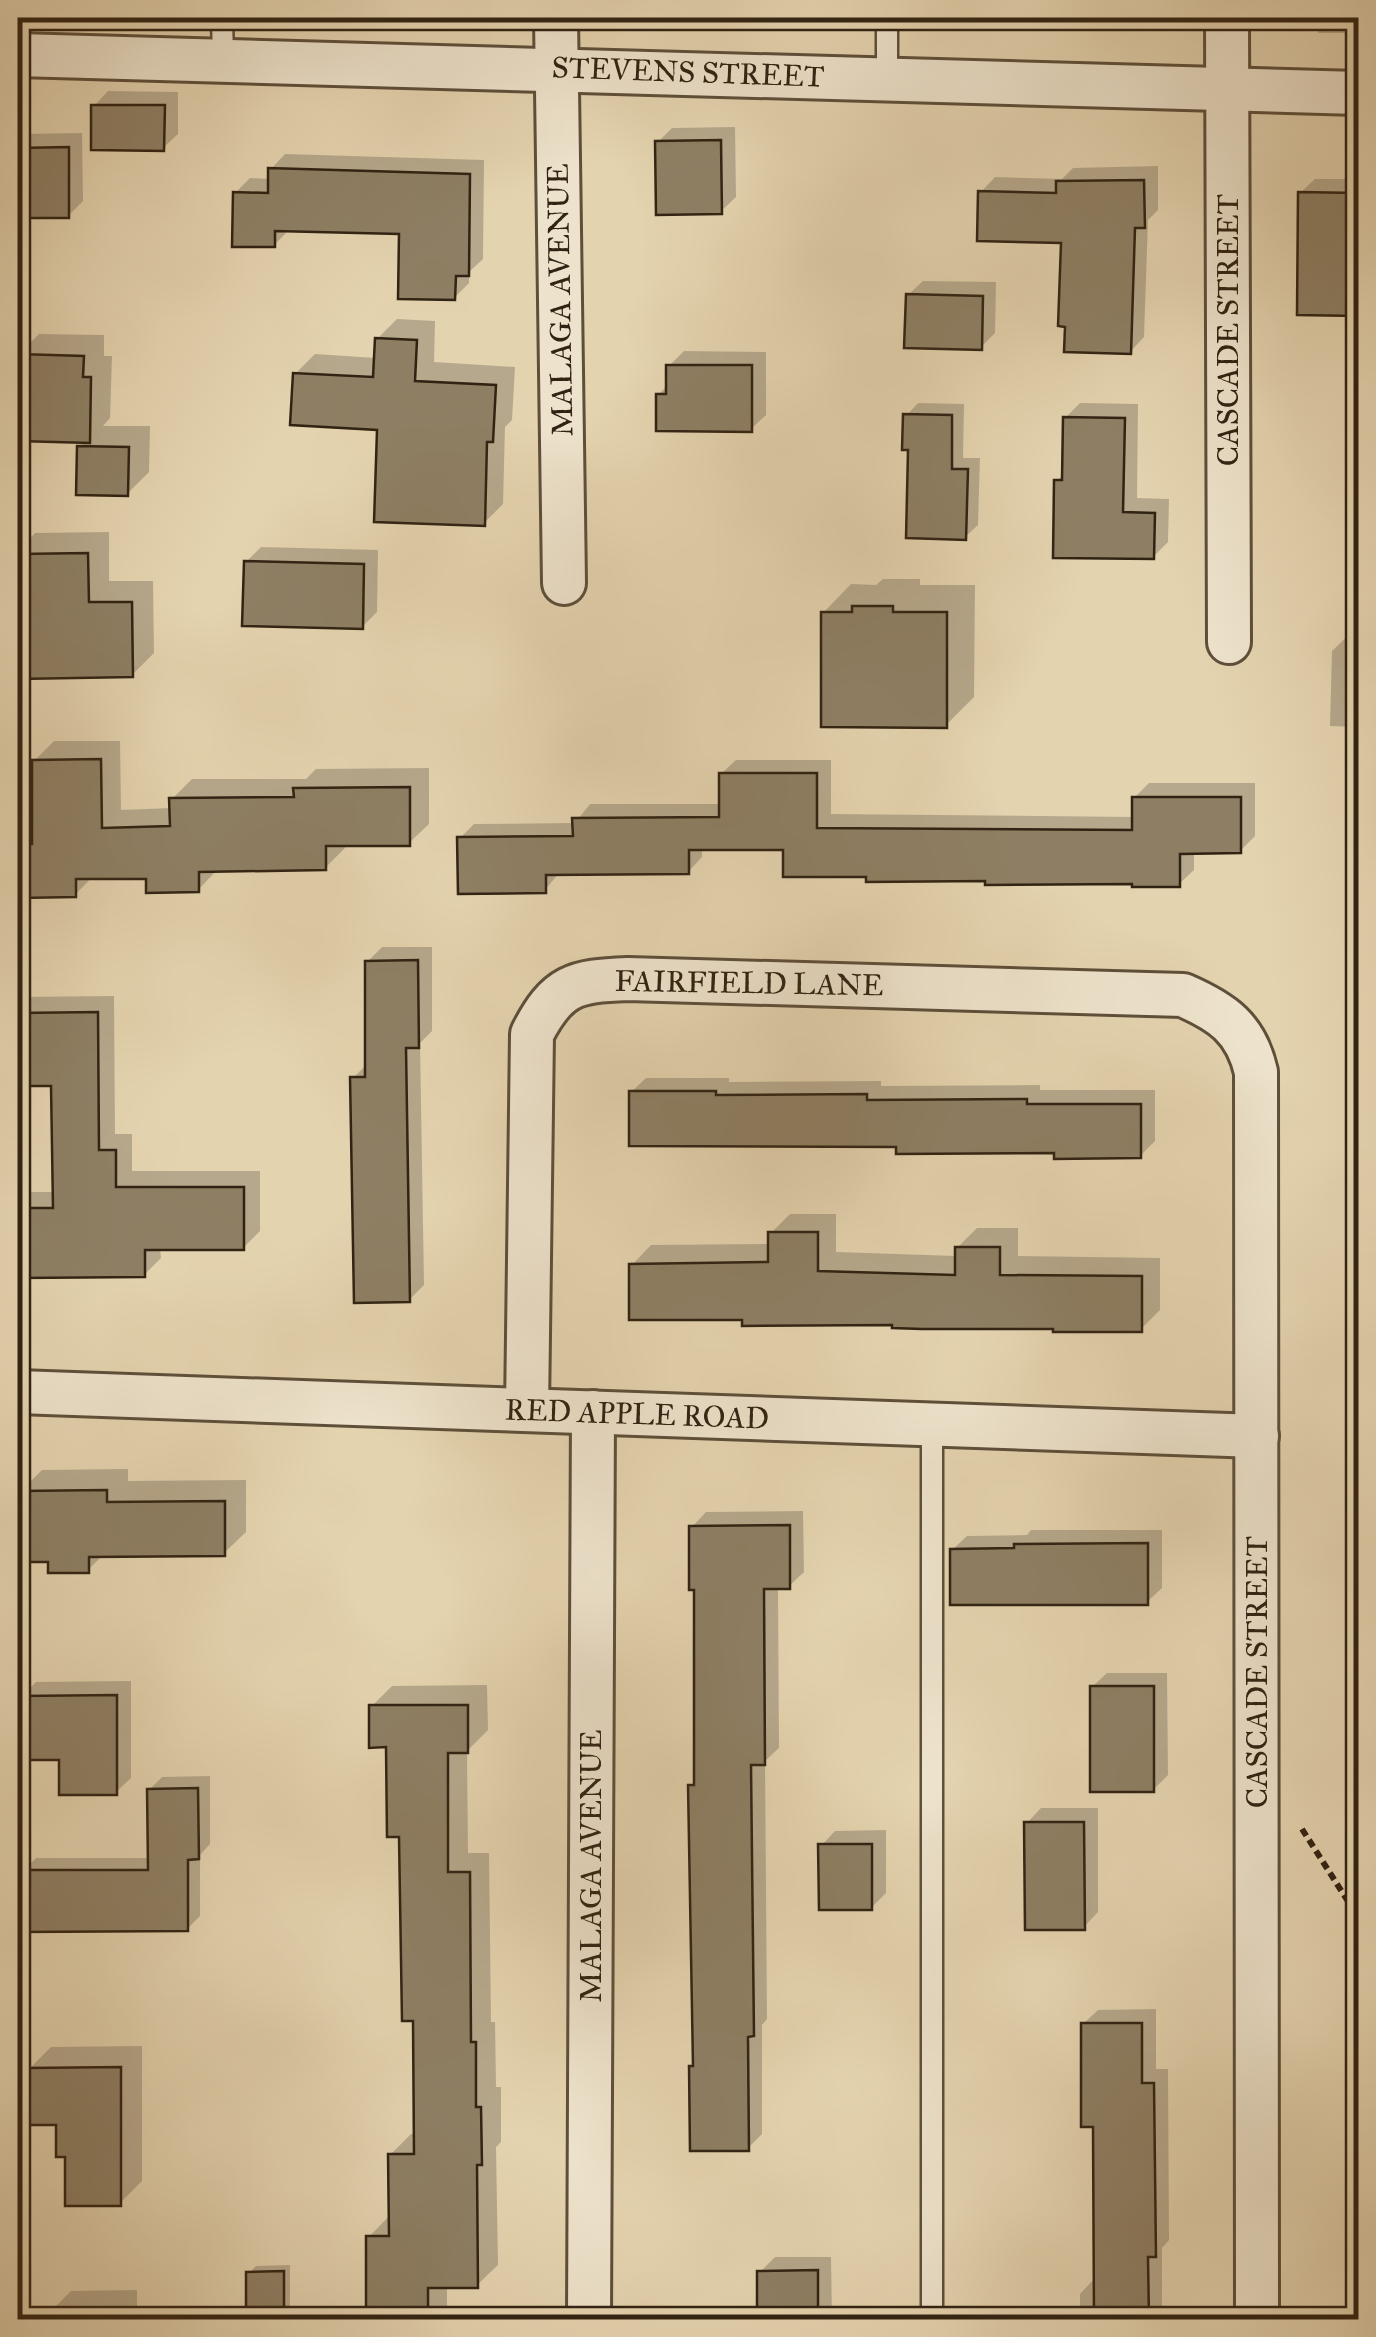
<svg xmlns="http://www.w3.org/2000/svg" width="1376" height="2337" viewBox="0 0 1376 2337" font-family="'IM FELL Great Primer',serif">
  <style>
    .shadow { fill: #0003 }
    .building { fill: #8e7f64; stroke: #312313; stroke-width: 2.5 }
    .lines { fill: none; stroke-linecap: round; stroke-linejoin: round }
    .service-casing { stroke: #5e4f3a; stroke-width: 25 }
    .minor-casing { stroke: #5e4f3a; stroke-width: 48 }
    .path { stroke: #312313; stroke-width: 6; stroke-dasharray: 8 5; stroke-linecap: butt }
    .service { stroke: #ede2cb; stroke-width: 20 }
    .minor { stroke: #ede2cb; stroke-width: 42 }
    .labels { text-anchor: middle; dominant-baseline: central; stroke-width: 8; stroke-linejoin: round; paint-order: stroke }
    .street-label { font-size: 30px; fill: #312313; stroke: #ede2cb }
  </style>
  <rect width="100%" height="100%" fill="#e4d3af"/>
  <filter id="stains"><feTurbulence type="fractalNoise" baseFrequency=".002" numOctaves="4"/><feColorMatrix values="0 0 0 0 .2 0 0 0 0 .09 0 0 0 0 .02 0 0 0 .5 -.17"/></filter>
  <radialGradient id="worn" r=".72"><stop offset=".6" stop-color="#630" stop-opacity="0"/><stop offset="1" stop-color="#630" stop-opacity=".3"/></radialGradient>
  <g class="shadow">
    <polygon points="1060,18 1142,18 1132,28 1060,28"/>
    <rect x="1318" y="18" width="40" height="15"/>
    <polygon points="108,91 178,92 178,134 163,148 94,106"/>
    <polygon points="735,127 736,197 721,211 658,142 672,128"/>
    <polygon points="82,133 83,201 68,216 18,216 18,141 25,134"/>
    <polygon points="285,154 484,160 483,259 469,272 469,283 454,298 402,232 290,229 274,245 235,193 250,178 270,179 271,169"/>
    <polygon points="1158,166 1158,210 1148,220 1144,337 1130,352 1063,241 981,192 995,177 1062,179 1073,168"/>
    <polygon points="1315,179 1358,179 1358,313 1299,312 1300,193"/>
    <polygon points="923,281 996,282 995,333 981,347 908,295"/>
    <polygon points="397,319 435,321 434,362 515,367 512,420 505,427 503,504 484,523 380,428 295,374 315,354 376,358 377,339"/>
    <polygon points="39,334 104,335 104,356 112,356 110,418 103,426 150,426 149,472 127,494 79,447 86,440 18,438 18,355"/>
    <polygon points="684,351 766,352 766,415 751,429 658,395 669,384 669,366"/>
    <polygon points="918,403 964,404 963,458 980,458 978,525 965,537 911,448 906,416"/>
    <polygon points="1080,403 1138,404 1137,498 1169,499 1168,542 1153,557 1057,481 1064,474 1065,418"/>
    <polygon points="109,532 109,581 153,581 154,653 132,675 18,676 18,551 35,533"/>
    <polygon points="261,547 378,550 377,612 362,627 246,562"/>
    <polygon points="883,579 920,579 920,585 975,585 974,697 946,725 823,613 851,584 876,585"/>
    <polygon points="1354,630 1358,630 1358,727 1330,726 1332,651"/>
    <polygon points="54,741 120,741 121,810 172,808 172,799 192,779 306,779 316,769 429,768 429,824 409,843 345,843 345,848 325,868 218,869 198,890 149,876 93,876 75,895 18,895 18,839 35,825 34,761"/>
    <polygon points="736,760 831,760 831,814 1135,817 1134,798 1149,783 1255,783 1255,836 1240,851 1194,851 1194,870 1179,884 869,874 785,848 702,848 702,857 688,872 559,873 545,890 460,838 474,824 575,823 590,804 721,804 721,774"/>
    <polygon points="382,947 432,947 432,1031 420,1043 424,1285 409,1300 353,1078 368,1063 367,962"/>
    <polygon points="114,996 115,1134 132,1134 132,1171 260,1171 260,1231 243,1248 160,1248 161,1258 144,1275 18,1276 18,1205 30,1192 55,1192 53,1083 18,1074 18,997"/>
    <polygon points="646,1078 729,1078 729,1082 881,1081 881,1086 1040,1085 1040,1090 1155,1090 1155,1141 1140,1156 899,1144 631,1092"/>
    <polygon points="790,1214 836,1214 836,1252 957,1256 957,1248 977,1228 1018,1228 1018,1256 1160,1258 1160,1310 1141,1329 744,1317 632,1265 651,1245 771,1244 771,1233"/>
    <polygon points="128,1469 128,1481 246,1480 246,1532 224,1553 104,1554 88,1570 50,1559 20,1492 42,1470"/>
    <polygon points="803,1511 804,1572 789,1586 778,1586 779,1748 765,1761 767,2019 762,2025 762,2134 748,2148 692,2067 695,2063 691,1786 697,1780 696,1587 692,1527 706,1512"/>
    <polygon points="1031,1530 1162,1530 1162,1588 1147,1602 952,1550 967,1536 1027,1535"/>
    <polygon points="1107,1673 1167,1673 1168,1775 1153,1790 1092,1687"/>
    <polygon points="131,1681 131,1778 116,1792 62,1757 21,1697 36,1682"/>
    <polygon points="487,1685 488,1730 467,1751 468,1853 489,1853 491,2022 495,2022 496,2087 501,2087 501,2142 496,2147 498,2265 477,2285 447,2286 447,2306 433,2320 369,2320 369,2237 389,2216 390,2155 411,2134 416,2134 416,2018 401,1835 389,1744 372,1706 392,1686"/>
    <polygon points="210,1776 210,1844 200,1855 200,1916 187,1929 23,1871 36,1858 150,1858 149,1790 162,1777"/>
    <polygon points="1041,1808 1098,1808 1098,1912 1084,1927 1027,1823"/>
    <polygon points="886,1830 886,1893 871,1908 821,1846 835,1831"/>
    <polygon points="1156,2009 1156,2069 1168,2069 1169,2240 1162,2248 1162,2320 1080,2320 1080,2294 1094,2279 1096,2125 1083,2024 1098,2010"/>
    <polygon points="142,2046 142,2181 120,2203 67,2155 58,2123 29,2069 51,2047"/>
    <polygon points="775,2257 831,2257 832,2320 757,2320 760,2313 760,2272"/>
    <polygon points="290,2265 290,2309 283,2315 249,2273 256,2266"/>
    <polygon points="137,2290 137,2320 48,2320 49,2313 71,2291"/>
  </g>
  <g class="building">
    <polygon points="91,105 165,105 164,151 91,150"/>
    <polygon points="721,140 722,214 656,215 655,141"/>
    <polygon points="69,147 69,218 18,218 18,148"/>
    <polygon points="268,168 470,174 469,276 456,276 455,300 398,299 399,234 275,231 275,247 232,247 233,192 268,193"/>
    <polygon points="1144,180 1145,228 1135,228 1131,354 1064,352 1065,327 1058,326 1061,243 977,241 978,191 1056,193 1056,181"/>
    <polygon points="1298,192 1358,193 1358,316 1297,315"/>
    <polygon points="906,294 983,296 982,350 904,348"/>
    <polygon points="375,338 417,340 415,381 496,385 493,442 487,442 485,526 374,522 377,430 290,425 293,373 373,377"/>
    <polygon points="18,354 84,356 83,377 91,377 90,443 18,441"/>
    <polygon points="666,365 752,365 752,432 656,431 656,394 666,394"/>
    <polygon points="903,414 952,415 952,469 968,469 966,540 906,538 908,450 902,450"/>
    <polygon points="1063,417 1125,418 1123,512 1155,513 1154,559 1053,558 1054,480 1062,480"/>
    <polygon points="77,446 129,447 128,496 76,495"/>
    <polygon points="88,553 89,602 132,602 133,677 18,679 18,554"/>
    <polygon points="244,561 364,564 363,629 242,626"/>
    <polygon points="852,606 893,606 893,612 947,612 947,728 821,727 821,612 852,612"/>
    <polygon points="101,759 102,828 170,826 169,798 294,797 293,788 410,787 410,846 326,846 326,870 199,872 199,892 146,893 146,879 76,879 76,897 18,898 18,844 32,844 32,760"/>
    <polygon points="719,773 817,773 817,828 1132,830 1132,797 1241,797 1241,853 1180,854 1180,887 1132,887 1132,884 985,885 985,881 866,882 866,877 783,877 783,850 689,850 689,874 546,875 546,893 458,894 457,837 573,836 572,818 719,817"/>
    <polygon points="418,960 419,1048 406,1048 410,1302 354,1303 350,1077 365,1077 365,961"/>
    <polygon points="98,1012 99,1150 116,1150 116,1187 244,1187 244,1250 145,1250 145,1277 18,1278 18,1208 53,1208 51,1086 25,1086 25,1077 18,1077 18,1013"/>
    <polygon points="629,1091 716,1091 716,1095 867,1094 867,1100 1027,1099 1027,1104 1141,1104 1141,1158 1054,1159 1054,1153 896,1154 896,1147 629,1146"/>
    <polygon points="768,1232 818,1232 818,1271 955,1275 955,1247 1000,1247 1000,1275 1142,1276 1142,1332 1053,1332 1053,1329 922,1329 892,1328 892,1325 742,1326 742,1320 629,1320 629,1264 768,1262"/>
    <polygon points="107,1490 107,1502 225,1501 225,1556 89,1557 89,1573 48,1573 48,1562 18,1562 18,1491"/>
    <polygon points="790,1525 790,1589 764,1589 765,1765 751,1765 754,2036 748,2037 749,2151 690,2151 689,2066 693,2066 688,1785 694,1785 694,1590 689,1590 689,1526"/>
    <polygon points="1148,1543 1148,1605 950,1605 950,1549 1014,1548 1014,1544"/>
    <rect x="1090" y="1686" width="64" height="106"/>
    <polygon points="117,1695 117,1795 59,1795 59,1760 19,1760 19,1696"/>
    <polygon points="369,1705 468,1705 468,1753 448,1753 448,1872 470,1872 471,2042 476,2042 476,2107 481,2107 482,2165 477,2165 478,2288 428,2288 428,2320 366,2320 366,2236 389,2236 388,2154 414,2154 413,2021 402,2021 399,1837 387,1837 386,1747 369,1748"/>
    <polygon points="198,1788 199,1859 188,1860 188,1931 21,1932 20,1870 148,1870 147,1789"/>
    <polygon points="1024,1822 1084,1822 1085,1930 1025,1930"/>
    <polygon points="818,1844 872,1844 872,1910 819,1910"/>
    <polygon points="1081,2023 1142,2023 1142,2083 1154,2083 1156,2257 1148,2257 1149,2320 1094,2320 1093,2127 1081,2127"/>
    <polygon points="121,2067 121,2206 65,2206 65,2157 56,2157 56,2125 27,2125 27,2068"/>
    <polygon points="818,2270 818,2320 757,2320 757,2271"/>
    <polygon points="284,2271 284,2318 246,2319 246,2272"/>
  </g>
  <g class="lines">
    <defs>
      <g id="service">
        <polyline points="222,18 223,60"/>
        <polyline points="887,18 887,79"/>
        <polyline points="932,2320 932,1425"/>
      </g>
      <g id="minor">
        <polyline points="556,18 564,583"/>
        <polyline points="1227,18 1229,642"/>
        <polyline points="18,55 1358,93"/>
        <polyline points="18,1392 1257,1436"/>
        <path d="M527,1410L532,1034C557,985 574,981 628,979L1183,995C1222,1012 1246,1028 1256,1072L1257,2320"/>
        <polyline points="589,2320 593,1412"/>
      </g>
    </defs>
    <use href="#service" class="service-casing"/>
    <use href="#minor" class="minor-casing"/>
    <polyline class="path" points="1302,1829 1358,1917"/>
    <use href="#service" class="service"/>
    <use href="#minor" class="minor"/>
  </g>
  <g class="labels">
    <g class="street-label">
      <text transform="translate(688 72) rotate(2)">STEVENS STREET</text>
      <text transform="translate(560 300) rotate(-91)">MALAGA AVENUE</text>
      <text transform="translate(1228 330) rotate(-90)">CASCADE STREET</text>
      <text transform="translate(749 983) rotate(1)">FAIRFIELD LANE</text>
      <text transform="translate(637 1414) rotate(2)">RED APPLE ROAD</text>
      <text transform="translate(1257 1672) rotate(-90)">CASCADE STREET</text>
      <text transform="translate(591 1866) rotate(-90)">MALAGA AVENUE</text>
    </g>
  </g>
  <rect width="1376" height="2337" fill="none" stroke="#e4d3af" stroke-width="60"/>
  <rect x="20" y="20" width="1336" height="2297" fill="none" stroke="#312313" stroke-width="5"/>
  <rect x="30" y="30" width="1316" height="2277" fill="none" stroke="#312313" stroke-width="2.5"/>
  <rect width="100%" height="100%" filter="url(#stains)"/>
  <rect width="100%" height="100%" fill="url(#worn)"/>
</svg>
